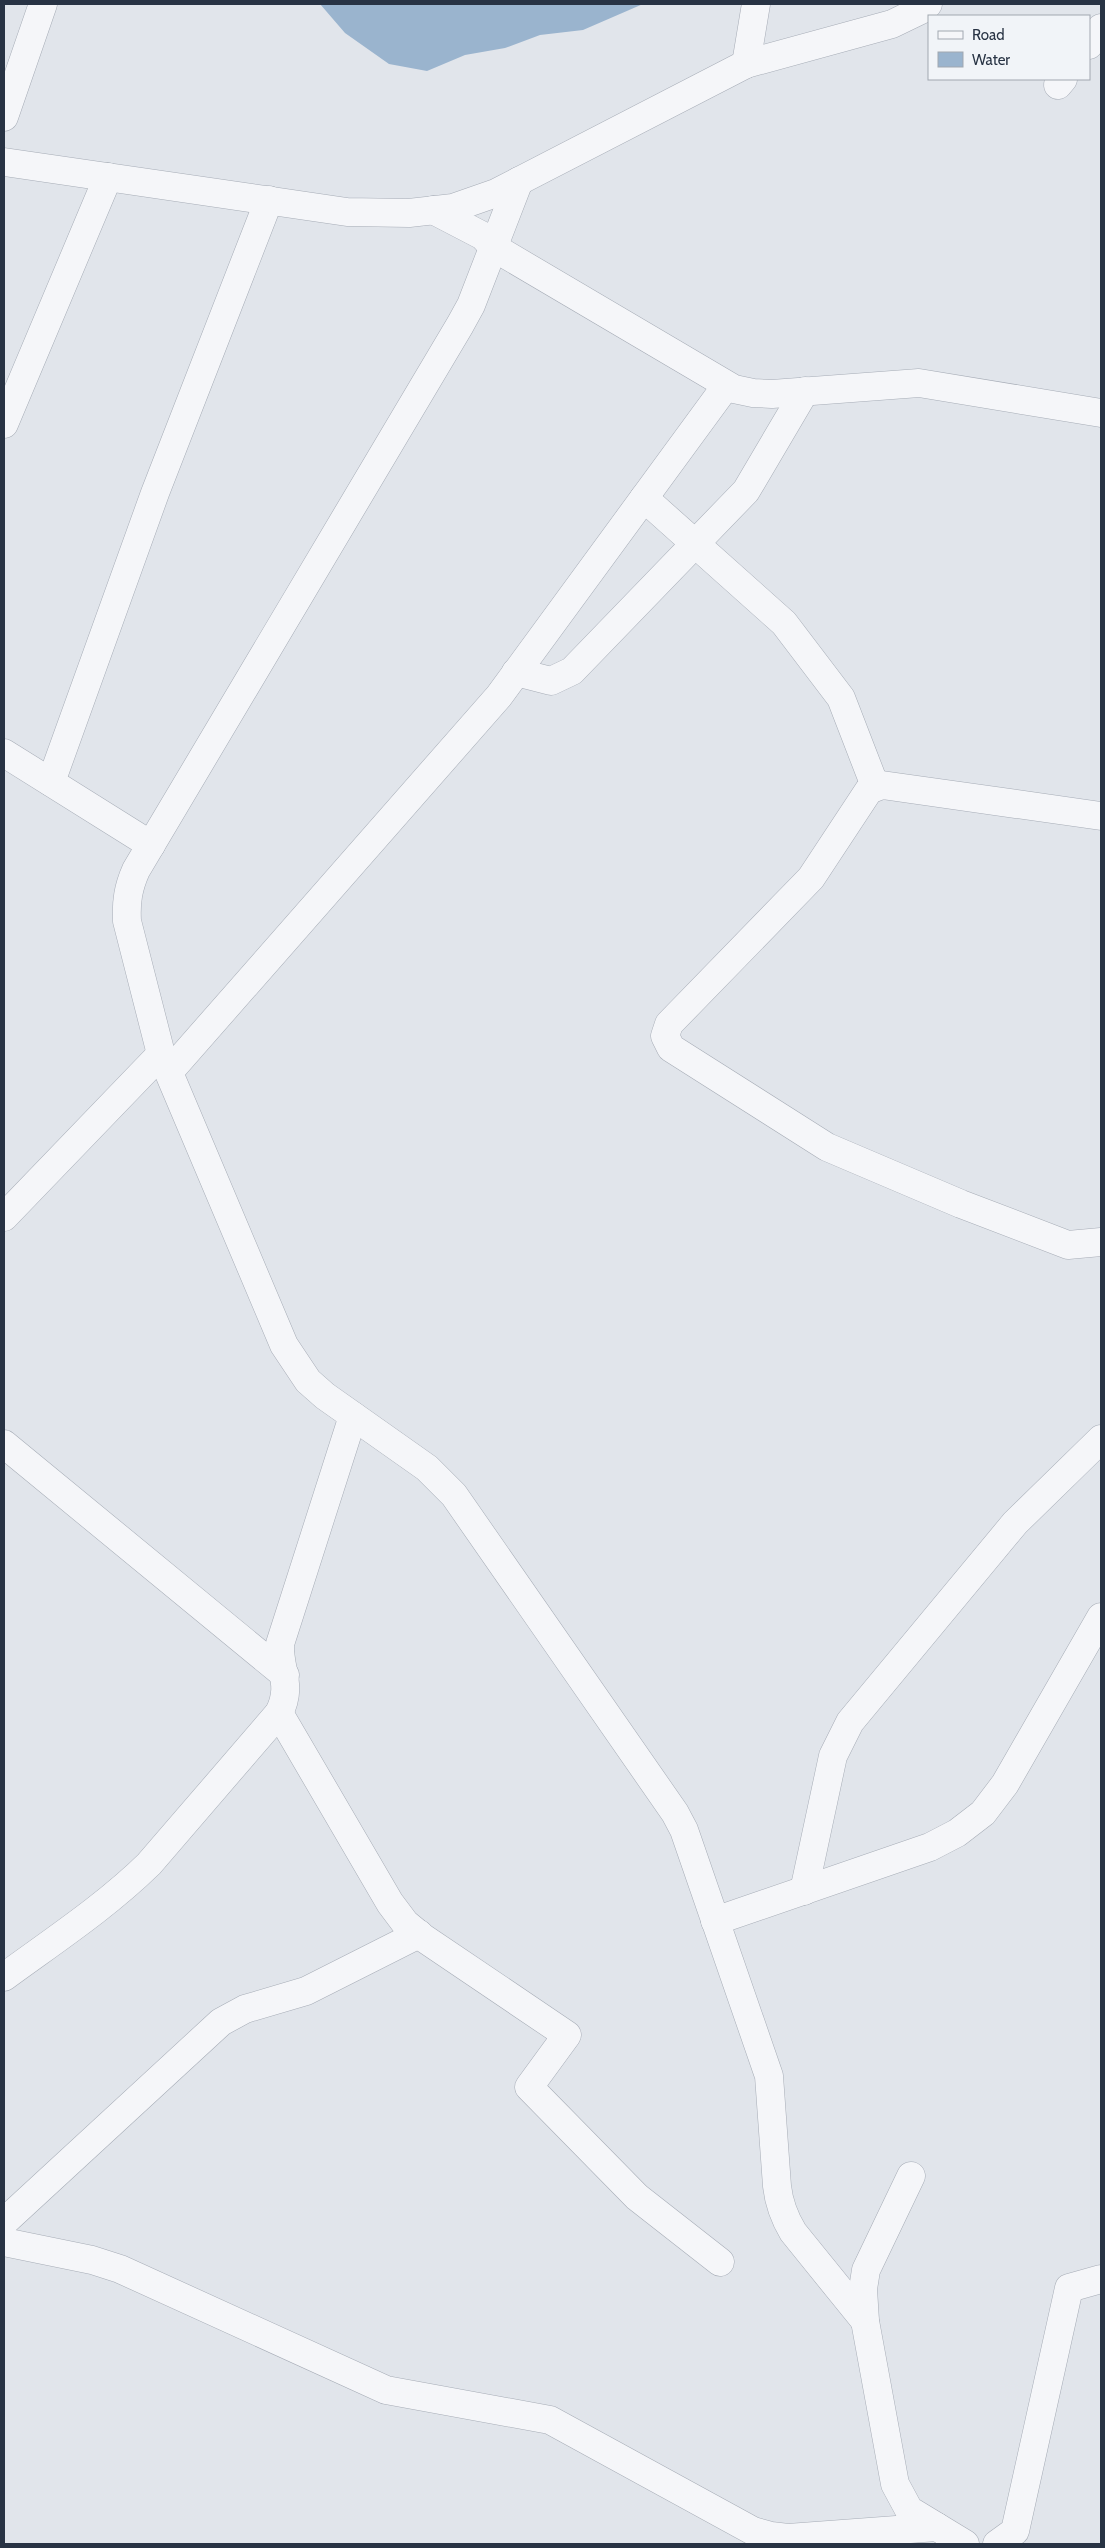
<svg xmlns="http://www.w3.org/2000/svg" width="1105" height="2548" viewBox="0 0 1105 2548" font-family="Cabin,sans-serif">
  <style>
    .water { fill: #9ab4ce }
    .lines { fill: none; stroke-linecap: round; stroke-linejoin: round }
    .minor-casing { stroke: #a6acb6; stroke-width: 29 }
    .minor { stroke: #f5f6f9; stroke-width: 28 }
  </style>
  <rect width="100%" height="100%" fill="#e1e5eb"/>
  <polygon class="water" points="320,4 643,4 583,30 540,35 505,48 465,55 427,71 389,64 345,33"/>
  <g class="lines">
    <defs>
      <g id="minor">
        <polyline points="1089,45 1101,28"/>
        <polyline points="746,64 756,4"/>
        <polyline points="1058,85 1063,79"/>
        <polyline points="4,117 43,4"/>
        <polyline points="4,162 347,212 409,213 453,208 496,193 746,64 892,24 921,10 928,4"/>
        <path d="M519,181L471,305L460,325L136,870C128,888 126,902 127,921L161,1054L284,1345L308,1381L325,1396L427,1468L454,1495L675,1813L684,1830L769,2076L777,2186C779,2204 784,2217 793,2232L865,2321"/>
        <polyline points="433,210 483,236 493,247 734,389 753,393 772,394 919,383 1101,413"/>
        <polyline points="4,424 108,177"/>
        <polyline points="644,498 784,623 841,698 875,786"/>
        <polyline points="516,672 551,681 572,671 746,491 805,391"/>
        <polyline points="4,753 151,845"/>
        <polyline points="51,782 155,493 269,200"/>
        <polyline points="1101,816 882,785 869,790 811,878 669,1024 665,1036 671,1048 827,1147 961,1204 1068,1245 1101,1242"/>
        <polyline points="169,1072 499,696 726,386"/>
        <polyline points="4,1217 161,1054"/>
        <polyline points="4,1444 285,1675"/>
        <polyline points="279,1713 390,1903 405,1923 422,1937 567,2035 529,2087 637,2197 720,2262"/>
        <polyline points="804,1891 833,1756 850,1722 1015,1523 1101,1439"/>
        <polyline points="715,1921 930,1847 957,1833 983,1813 1005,1784 1101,1617"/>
        <path d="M4,1977C53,1941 105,1907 149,1864L279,1713C293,1685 279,1671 280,1644L353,1416"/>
        <polyline points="911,2176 866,2270 863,2289 865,2321 895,2484 909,2510 965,2544"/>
        <polyline points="4,2222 221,2022 245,2009 306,1991 419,1934"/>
        <polyline points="4,2242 92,2260 120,2269 386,2390 550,2420 753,2531 771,2536 788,2538 937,2527"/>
        <polyline points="997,2544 1015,2531 1069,2288 1101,2279"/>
      </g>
    </defs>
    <use href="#minor" class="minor-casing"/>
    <use href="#minor" class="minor"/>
  </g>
  <rect width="1105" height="2548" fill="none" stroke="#283344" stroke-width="10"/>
  <rect x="928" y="15" width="162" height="65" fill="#f1f4f8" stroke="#a1a7b0"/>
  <rect x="938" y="31" width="25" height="8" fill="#f5f6f9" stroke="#a1a7b0"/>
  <text x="972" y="40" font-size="15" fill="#283344">Road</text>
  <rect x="938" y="52" width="25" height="15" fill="#9ab4ce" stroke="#a1a7b0"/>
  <text x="972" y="65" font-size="15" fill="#283344">Water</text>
</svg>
